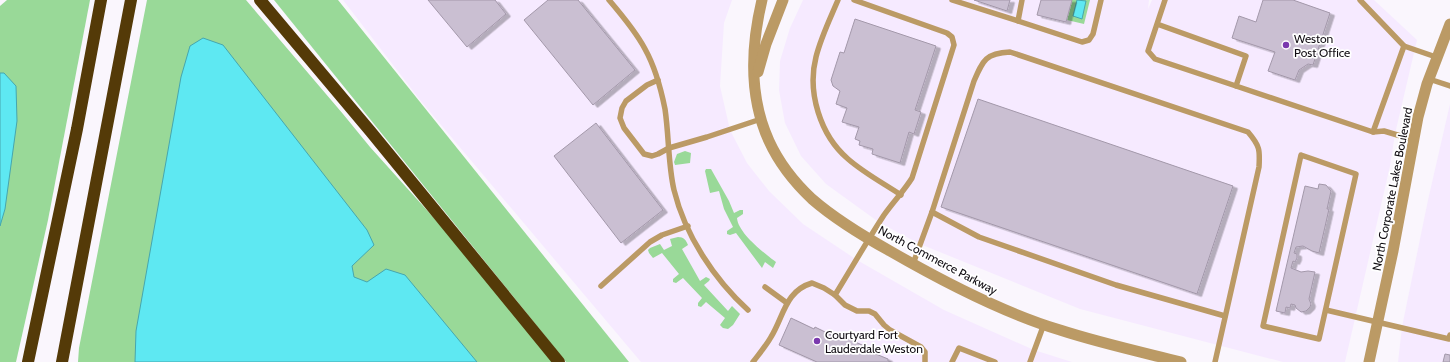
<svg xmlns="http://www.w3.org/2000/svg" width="1450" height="362" viewBox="0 0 1450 362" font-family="Cabin,sans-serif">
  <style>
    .built { fill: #f6eaff }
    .green { fill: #99d998 }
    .water { fill: #5ee8f2; stroke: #46a6ae }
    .building { fill: #cabfd2; stroke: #a398aa; filter: url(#shadow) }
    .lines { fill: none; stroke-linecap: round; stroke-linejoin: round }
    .service { stroke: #bb9a65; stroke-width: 5.5 }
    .minor { stroke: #bb9a65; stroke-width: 11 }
    .motorway { stroke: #543a08; stroke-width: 12 }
    .poi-dot { fill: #7a39ae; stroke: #fff; stroke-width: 1.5 }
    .labels { text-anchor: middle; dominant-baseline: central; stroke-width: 3.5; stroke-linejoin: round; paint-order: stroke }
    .poi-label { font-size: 12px; fill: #0f0b11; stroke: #fff; text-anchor: start }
    .street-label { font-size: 12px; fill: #0f0b11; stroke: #fff }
  </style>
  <defs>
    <filter id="shadow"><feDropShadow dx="4.5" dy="2.5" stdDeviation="0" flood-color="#0004"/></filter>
  </defs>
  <rect width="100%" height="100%" fill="#faf6fd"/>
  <g class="built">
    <polygon points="343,0 732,0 724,23 720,86 730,130 747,163 769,191 803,224 857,260 944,310 1034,350 1072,362 641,362 420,100"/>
    <polygon points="803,0 1149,0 1148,9 1152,0 1374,0 1417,40 1395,134 1390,166 1345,362 1283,362 1080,309 920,244 880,223 826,184 801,156 785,123 779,90 780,61 790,28"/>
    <polygon points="1450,104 1450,362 1398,362 1402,327 1428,200"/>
  </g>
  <g class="green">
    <polygon points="7,0 90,0 48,220 16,362 0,362 0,6"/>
    <polygon points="147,0 246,0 343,114 370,147 460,247 554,362 78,362 79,348"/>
    <polygon points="274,0 338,0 629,362 566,362"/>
    <polygon points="1072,0 1090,0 1084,24 1067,20"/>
    <polygon points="685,151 691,153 690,163 675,165 674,162 677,154"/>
    <path d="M706,169H711L729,201L734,213L740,210H743V214L737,218C738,233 764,253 776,262L773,268L765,262L762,268L736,233L730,235L727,234V231L733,227L724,209L719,191L710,193L705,171Z"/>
    <path d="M678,237C684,237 686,240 688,245L682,249L700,281L706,277L710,279L709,281L704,285L728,311L732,306L740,314L733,325L728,329L723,328L720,325L725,318L706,302L701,307L698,306V303L702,298L683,278L676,283L673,282V279L679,274L662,253L653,258L649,253L648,250L650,248L660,244L664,250L672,246L670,239Z"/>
  </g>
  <g class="water">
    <polygon points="1077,0 1086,1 1082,19 1073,16"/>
    <polygon points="203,38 223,45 367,230 374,245 352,266 354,277 367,282 386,269 405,275 477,362 135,362 136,331 181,77 190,46"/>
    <polygon points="0,73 4,73 16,86 17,121 5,209 0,226"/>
  </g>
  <g class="building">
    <polygon points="428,0 495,0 506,14 467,47"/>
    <polygon points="548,0 578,0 635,70 593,105 524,20"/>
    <polygon points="974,0 1010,0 1007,11"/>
    <polygon points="1041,0 1072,0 1066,22 1037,15"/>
    <polygon points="1263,0 1293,0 1330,13 1313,65 1308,64 1299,70 1295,80 1268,71 1275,52 1232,38 1239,16 1256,22"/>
    <polygon points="855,19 936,46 915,110 921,112 914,134 909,132 900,163 872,154 873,149 859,145 860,141 855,139 859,127 842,122 847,108 836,104 840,91 833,86 831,80 840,52 844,53"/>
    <polygon points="978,99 1233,186 1197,294 941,207"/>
    <polygon points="596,123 663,210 621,243 554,156"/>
    <polygon points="1319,184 1326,185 1331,191 1327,209 1329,209 1319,253 1312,251 1303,246 1296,247 1294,253 1297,254 1297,258 1295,262 1293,261 1291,268 1301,272 1308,271 1315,272 1309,299 1311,304 1310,307 1306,311 1301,312 1296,308 1295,305 1291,304 1290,308 1286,307 1285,313 1276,311 1305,186 1318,189"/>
    <polygon points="791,318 814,329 815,327 831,335 833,332 844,337 871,349 871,352 888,359 888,361 891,362 817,362 779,345"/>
    <polygon points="1445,354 1450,355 1450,362 1443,362"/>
  </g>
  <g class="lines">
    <g class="service">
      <path d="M609,0C621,14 636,32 645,49C655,67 661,89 665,109C669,136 668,164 674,190C685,235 714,279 748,310"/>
      <path d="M838,0C830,19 821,37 816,57C807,92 820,135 848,159C864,173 883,183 901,195"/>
      <polyline points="952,0 1018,21"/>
      <polyline points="1022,0 1018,21 1082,42 1089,40 1093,34 1101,0"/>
      <polyline points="1360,0 1404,46 1436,57"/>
      <polyline points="1157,24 1246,56 1236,86 1155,59 1148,51 1165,0"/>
      <polyline points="1429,79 1450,86"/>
      <polyline points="658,80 647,85 626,101 622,108 620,118 624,128 644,154 652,156 658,154 669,148 707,137 761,119"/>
      <polyline points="1236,86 1373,132 1384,131 1414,140"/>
      <polyline points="1373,132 1404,46"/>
      <polygon points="1301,155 1356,174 1319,339 1263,326"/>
      <polyline points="932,212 979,237 1116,285 1225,316"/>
      <path d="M913,264L932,212L974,81C983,60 986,53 1010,52L1248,132C1260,146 1260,150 1259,167L1215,362"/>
      <polyline points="601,286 650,242 662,235 688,226"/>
      <polyline points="765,287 787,303"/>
      <path d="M835,295C851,269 867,241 884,215C893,202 904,191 912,178L954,45L952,37L947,33L854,0"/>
      <polyline points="1326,310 1449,339 1450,335"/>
      <path d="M753,362C759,354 766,346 771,337C784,316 785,291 812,283L824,288L835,295L845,305L857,311H869L875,314L884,325L890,330L921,347L925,352V362"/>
      <polyline points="952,362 959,348 995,362"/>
      <polyline points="1030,362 1044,324"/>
    </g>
    <g class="minor">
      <path d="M762,0C751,46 749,97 769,141C779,163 795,183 812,199C835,219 863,236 890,251C942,281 1003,313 1060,330C1100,343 1141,352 1181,362"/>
      <polyline points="758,72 766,44 783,0"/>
      <polyline points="1369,362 1393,251 1418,117 1427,84 1450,24"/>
    </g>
    <g class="motorway">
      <polyline points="260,0 371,132 559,362"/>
      <polyline points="28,362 77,129 101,0"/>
      <polyline points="62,362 131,0"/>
    </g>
  </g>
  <g class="poi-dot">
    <circle cx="1286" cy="45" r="4"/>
    <circle cx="817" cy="341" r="4"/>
  </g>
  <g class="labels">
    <g class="poi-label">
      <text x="1294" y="38">Weston<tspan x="1294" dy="14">Post Office</tspan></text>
      <text x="825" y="334">Courtyard Fort<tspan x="825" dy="14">Lauderdale Weston</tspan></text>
    </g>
    <g class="street-label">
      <text transform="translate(1392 189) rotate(-79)">North Corporate Lakes Boulevard</text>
      <text transform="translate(938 260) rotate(28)">North Commerce Parkway</text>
    </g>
  </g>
</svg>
